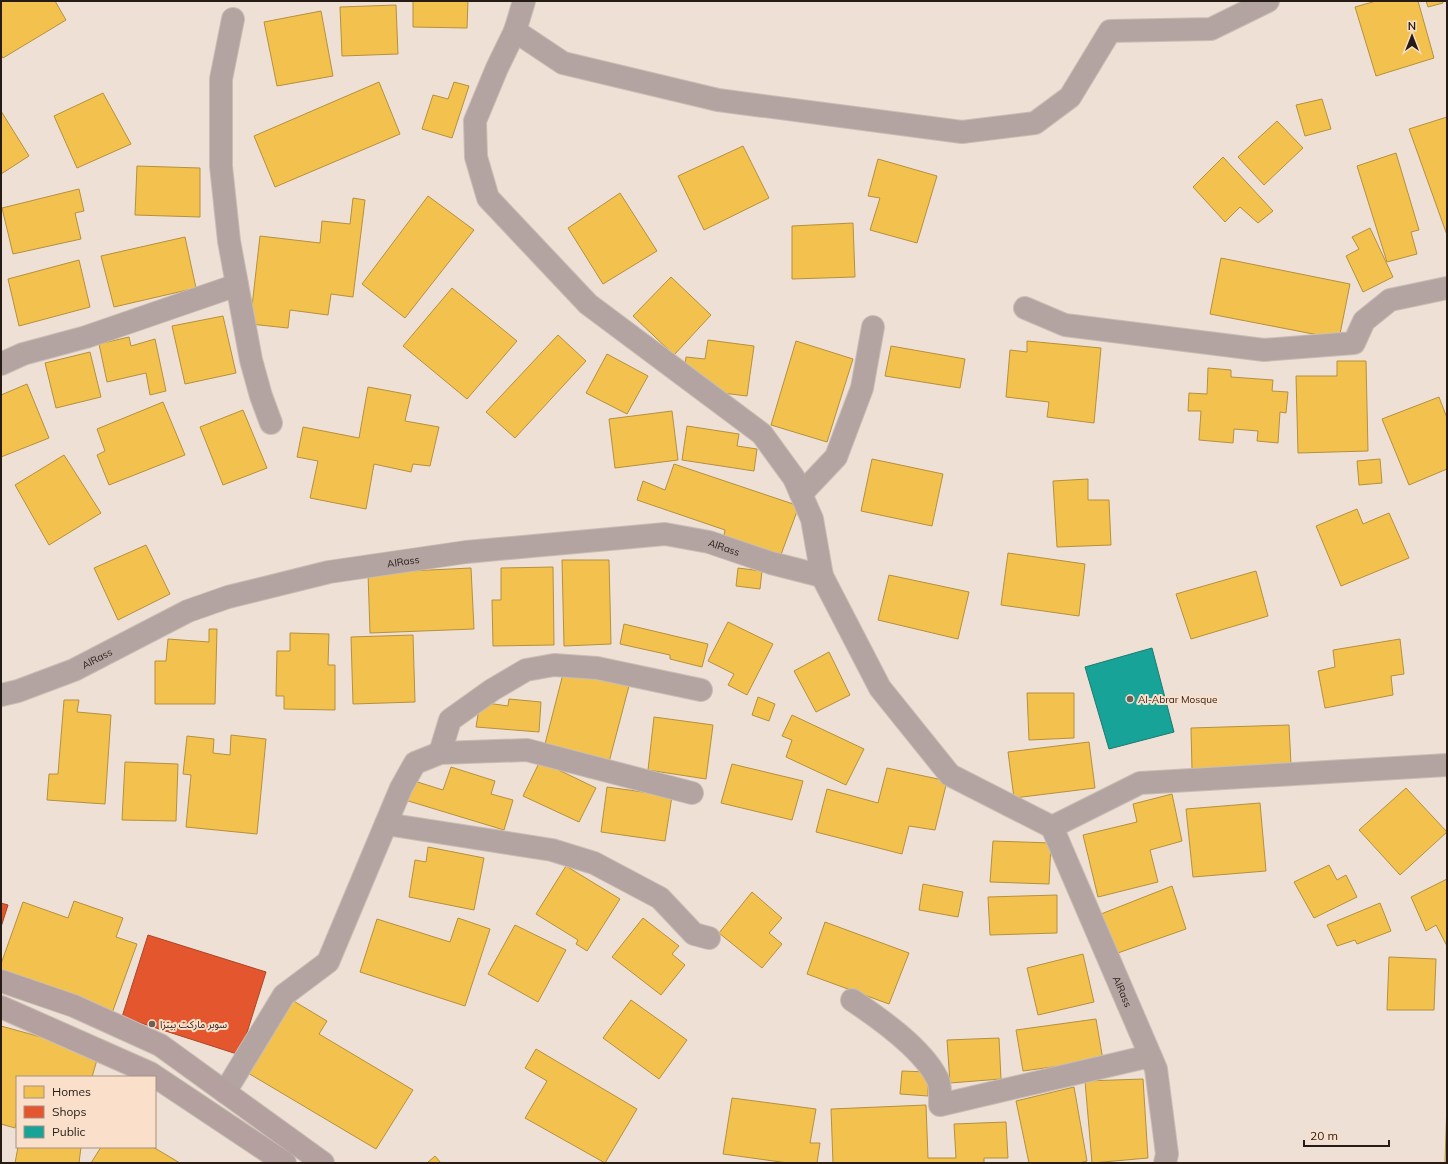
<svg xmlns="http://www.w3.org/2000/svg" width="1448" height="1164" viewBox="0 0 1448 1164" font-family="Mulish,'Noto Sans Arabic',sans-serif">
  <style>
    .homes { fill: #f2c14e; stroke: #b5903d }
    .shops { fill: #e4572e; stroke: #ab4526 }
    .public { fill: #17a398; stroke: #1c7a71 }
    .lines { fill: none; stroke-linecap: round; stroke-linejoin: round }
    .minor-casing { stroke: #c8beb5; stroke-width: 24 }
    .secondary-casing { stroke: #c8beb5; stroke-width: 24 }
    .minor { stroke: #b4a4a1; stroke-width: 22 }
    .secondary { stroke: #b4a09e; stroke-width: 22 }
    .poi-dot { fill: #6c6158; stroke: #fadfca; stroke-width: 1.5 }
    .labels { text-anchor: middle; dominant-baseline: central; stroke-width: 4; stroke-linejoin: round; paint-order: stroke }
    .street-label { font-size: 10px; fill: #261c15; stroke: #fadfca }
    .poi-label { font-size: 10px; fill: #261c15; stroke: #fadfca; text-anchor: start }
  </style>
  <rect width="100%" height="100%" fill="#efe0d5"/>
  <g class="homes">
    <polygon points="1,1 55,1 66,20 3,58 1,55"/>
    <polygon points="413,1 468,1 467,28 413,27"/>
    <polygon points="1376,1 1418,1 1434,58 1376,76 1355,7"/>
    <polygon points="1426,1 1442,1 1443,3 1428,7"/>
    <polygon points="396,5 398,54 342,56 340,7"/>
    <polygon points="321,11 333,76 277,86 264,22"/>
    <polygon points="379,82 400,134 275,187 254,136"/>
    <polygon points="454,82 469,86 452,138 422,129 433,95 448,99"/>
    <polygon points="103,93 131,144 77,168 54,116"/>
    <polygon points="1322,99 1331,129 1305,136 1296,105"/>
    <polygon points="1,111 29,156 1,174"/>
    <polygon points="1447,117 1447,235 1409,129"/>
    <polygon points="1277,121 1303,148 1264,185 1238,157"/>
    <polygon points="743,146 769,198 704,230 678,176"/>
    <polygon points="1396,153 1419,230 1411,232 1417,254 1387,262 1357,166"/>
    <polygon points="1223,157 1273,211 1258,223 1240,207 1225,222 1193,187"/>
    <polygon points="878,159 937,176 917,243 870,230 880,198 868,196"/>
    <polygon points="137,166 200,168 200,217 135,215"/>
    <polygon points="79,189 84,211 75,213 81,239 13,254 2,208"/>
    <polygon points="620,193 657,251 603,284 568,228"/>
    <polygon points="428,196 474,230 405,318 362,284"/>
    <polygon points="353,198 365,200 353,297 331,294 328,315 290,310 288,328 250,324 260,236 320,243 322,221 350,224"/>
    <polygon points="853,223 855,277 792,279 792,226"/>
    <polygon points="1370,228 1393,277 1363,292 1346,256 1359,249 1352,237"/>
    <polygon points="185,237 196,288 114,307 101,256"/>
    <polygon points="1221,258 1350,284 1339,339 1210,314"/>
    <polygon points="79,260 90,307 19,326 8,279"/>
    <polygon points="671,277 711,315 674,355 633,316"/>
    <polygon points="452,288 517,341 467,399 403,346"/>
    <polygon points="223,316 236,373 185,384 172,326"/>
    <polygon points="558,335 586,361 515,438 486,412"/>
    <polygon points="129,337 131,346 155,339 166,391 150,395 146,373 107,382 99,344"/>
    <polygon points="708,340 754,346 747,396 682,388 686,357 705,359"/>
    <polygon points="796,341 853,359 827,442 771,425"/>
    <polygon points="1027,341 1101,348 1094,423 1047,417 1049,402 1006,397 1010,350 1027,352"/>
    <polygon points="891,346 965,359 960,388 885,376"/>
    <polygon points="90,352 101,397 56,408 45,363"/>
    <polygon points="607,354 648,376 627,414 586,393"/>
    <polygon points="1337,361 1366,361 1368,451 1298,453 1296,376 1337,376"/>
    <polygon points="1208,368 1231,370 1231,377 1273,380 1272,391 1288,392 1286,413 1280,412 1278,443 1257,441 1258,431 1234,429 1233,443 1199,440 1201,411 1188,411 1189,393 1207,394"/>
    <polygon points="27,384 49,438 1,457 1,395"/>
    <polygon points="368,387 411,395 405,421 439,427 430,466 413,464 411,472 374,464 366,509 310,498 318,461 297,457 303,427 359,438"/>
    <polygon points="1439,397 1447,418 1447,469 1409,485 1382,419"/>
    <polygon points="163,402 185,455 109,485 97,455 105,451 97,429"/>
    <polygon points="243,410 267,468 223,485 200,427"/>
    <polygon points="672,411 678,460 615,468 609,419"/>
    <polygon points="687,426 739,434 737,446 757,449 754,471 682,460"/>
    <polygon points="64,455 101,513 49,545 15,485"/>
    <polygon points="872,459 943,474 932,526 861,511"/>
    <polygon points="1380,459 1382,483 1359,485 1357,461"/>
    <polygon points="674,464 799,506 779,560 723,541 725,530 637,500 643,481 665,490"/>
    <polygon points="1088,479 1088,500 1109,500 1111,545 1057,547 1053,481"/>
    <polygon points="1357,509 1363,524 1389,513 1409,558 1341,586 1316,526"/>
    <polygon points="146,545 170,594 118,620 94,568"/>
    <polygon points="1008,553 1085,564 1079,616 1001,605"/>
    <polygon points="562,560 609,560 611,644 564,646"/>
    <polygon points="553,567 554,645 493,646 492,600 501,600 501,568"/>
    <polygon points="471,568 474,629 370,633 368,573"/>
    <polygon points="738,568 762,571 760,589 736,586"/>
    <polygon points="1256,571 1268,616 1191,639 1176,594"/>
    <polygon points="889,575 969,592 958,639 878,620"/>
    <polygon points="728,622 773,644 747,695 728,685 734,674 708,661"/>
    <polygon points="624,624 708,644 702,667 670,659 670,655 620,644"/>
    <polygon points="209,629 217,629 215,704 155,704 155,661 166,661 168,639 209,642"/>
    <polygon points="290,633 329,634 328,665 335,665 335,710 284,709 284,696 276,696 277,651 290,651"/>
    <polygon points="413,635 415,702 353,704 351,637"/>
    <polygon points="1400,639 1404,674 1391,676 1393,695 1325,708 1318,671 1335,667 1333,650"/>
    <polygon points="829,652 850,695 816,712 794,671"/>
    <polygon points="564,670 629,686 609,762 545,744"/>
    <polygon points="1027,693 1074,693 1074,738 1029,740"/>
    <polygon points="758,697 775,704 769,721 752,715"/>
    <polygon points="509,699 541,702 539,732 476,727 480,702 508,706"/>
    <polygon points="64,700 79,700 77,712 111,715 105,804 47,800 49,774 58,774"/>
    <polygon points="792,715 864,749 846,785 786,757 792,740 782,736"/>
    <polygon points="654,717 713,725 706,779 648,770"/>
    <polygon points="1289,725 1291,765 1192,769 1191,728"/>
    <polygon points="231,735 266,739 257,834 186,827 191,775 183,774 187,736 214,739 213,753 230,755"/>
    <polygon points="1089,742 1095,788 1014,798 1008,752"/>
    <polygon points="540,761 596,788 579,822 523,796"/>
    <polygon points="125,762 178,764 176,821 122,820"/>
    <polygon points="732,764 803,781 792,820 721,803"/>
    <polygon points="451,767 495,781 491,794 513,800 504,830 405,800 411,780 443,790"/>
    <polygon points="887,768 947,781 935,830 909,826 902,854 816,832 827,789 878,803"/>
    <polygon points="607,787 672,796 665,841 601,832"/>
    <polygon points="1406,788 1447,832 1400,875 1359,830"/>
    <polygon points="1172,794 1182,841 1150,850 1158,882 1098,897 1083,835 1137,822 1133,804"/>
    <polygon points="1260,803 1266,871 1193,877 1186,809"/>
    <polygon points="993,841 1051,843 1049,884 990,882"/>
    <polygon points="428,847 484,858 474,910 409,897 415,860 426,862"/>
    <polygon points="1329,865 1337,880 1346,875 1357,897 1314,918 1294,882"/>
    <polygon points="566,866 620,899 587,951 576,944 578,940 536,914"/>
    <polygon points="1447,879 1447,946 1436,925 1426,931 1411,897"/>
    <polygon points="923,884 963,892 958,917 919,910"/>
    <polygon points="1172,886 1186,929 1115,954 1101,914"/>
    <polygon points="752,892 782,918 769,933 782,944 762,968 719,933"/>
    <polygon points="1057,895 1057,933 990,935 988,897"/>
    <polygon points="74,901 123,918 116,937 137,944 111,1016 1,977 1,964 23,902 68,918"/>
    <polygon points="1380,903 1391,931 1357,944 1355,940 1337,946 1327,925"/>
    <polygon points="458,918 490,929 465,1006 360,972 377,919 450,942"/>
    <polygon points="643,918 679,946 672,954 685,965 661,995 612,957"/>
    <polygon points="825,922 909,953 889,1004 807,974"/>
    <polygon points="515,925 566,950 538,1002 488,974"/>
    <polygon points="1083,954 1094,1002 1038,1015 1027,968"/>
    <polygon points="1389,957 1436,959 1434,1010 1387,1010"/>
    <polygon points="292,1000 327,1021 319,1034 413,1090 376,1149 248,1073"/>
    <polygon points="631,1000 687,1040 659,1079 603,1038"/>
    <polygon points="1096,1019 1103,1060 1023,1071 1016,1030"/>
    <polygon points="1,1026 99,1053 92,1077 17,1077 17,1120 15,1128 1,1124"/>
    <polygon points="999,1038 1001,1079 950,1083 947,1040"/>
    <polygon points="536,1049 637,1109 605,1163 525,1118 547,1081 525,1068"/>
    <polygon points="902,1071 928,1072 928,1096 900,1094"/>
    <polygon points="1143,1079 1148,1158 1092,1163 1085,1081"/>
    <polygon points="1074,1087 1087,1161 1079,1163 1029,1163 1016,1101"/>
    <polygon points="732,1098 816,1109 810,1143 820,1143 817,1163 788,1163 723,1154"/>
    <polygon points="1447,1101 1447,1163 1445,1163"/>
    <polygon points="926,1105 928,1158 956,1158 954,1124 1006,1122 1008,1158 984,1158 984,1163 833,1163 831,1109"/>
    <polygon points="18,1147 81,1147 79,1163 15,1163"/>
    <polygon points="101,1147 153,1147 180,1163 91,1163"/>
    <polygon points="435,1156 441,1163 427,1163"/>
  </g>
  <g class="shops">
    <polygon points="1,903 8,905 1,927"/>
    <polygon points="148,935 266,972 240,1055 122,1017"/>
  </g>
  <polygon class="public" points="1152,648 1174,732 1109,749 1085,667"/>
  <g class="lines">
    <defs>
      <g id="minor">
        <polyline points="524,1 515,31 497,68 475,121 476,157 488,198 588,304 762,434 794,478 812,519 822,576 880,688 950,775 1052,827"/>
        <polyline points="233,19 221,79 221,166 229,241 251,360 261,396 271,423"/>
        <polyline points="515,31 563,63 718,100 962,132 1035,123 1070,97 1110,31 1211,29 1268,1"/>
        <polyline points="1025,308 1065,325 1264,350 1354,343 1364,321 1390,300 1447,288"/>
        <polyline points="1,364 23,354 86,337 237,285"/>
        <polyline points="801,494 836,457 862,388 873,327"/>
        <path id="s1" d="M1,695L18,691L74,670L188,611L228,597L329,572L466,552L665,534L709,542L771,563L822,576"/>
        <polyline points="440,753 450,720 492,690 526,670 554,665 597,668 701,690"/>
        <polyline points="386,824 552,850 594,863 660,898 694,934 709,938"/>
        <polyline points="1052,827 1140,783 1447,765"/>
        <path id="s2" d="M1052,827L1156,1069L1167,1154L1165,1163"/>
        <path d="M852,1000C879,1018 922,1048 937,1078C941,1085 940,1097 940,1105L1150,1056"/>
        <polyline points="225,1092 284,995 328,962 401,788 415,763 440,753 527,750 692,793"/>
      </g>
      <g id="secondary">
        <polyline points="1,981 74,1006 160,1045 323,1163"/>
        <polyline points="1,1007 150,1073 285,1163"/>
      </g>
    </defs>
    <use href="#minor" class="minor-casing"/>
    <use href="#secondary" class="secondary-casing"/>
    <use href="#minor" class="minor"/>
    <use href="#secondary" class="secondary"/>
  </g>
  <g class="poi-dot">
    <circle cx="1130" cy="699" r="4"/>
    <circle cx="152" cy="1024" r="4"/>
  </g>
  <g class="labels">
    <g class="street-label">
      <text stroke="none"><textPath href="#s1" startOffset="751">AlRass</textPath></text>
      <text stroke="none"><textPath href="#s1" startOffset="427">AlRass</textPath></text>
      <text stroke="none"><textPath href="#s1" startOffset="103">AlRass</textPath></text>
      <text stroke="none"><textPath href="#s2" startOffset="179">AlRass</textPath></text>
    </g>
    <g class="poi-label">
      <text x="1138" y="699">Al-Abrar Mosque</text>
      <text x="160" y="1024">سوبر ماركت بيتزا</text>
    </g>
  </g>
  <rect width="1448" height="1164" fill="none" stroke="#261c15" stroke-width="4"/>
  <rect x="16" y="1076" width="140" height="72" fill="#fadfca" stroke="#a59182"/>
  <rect x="24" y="1086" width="20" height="12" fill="#f2c14e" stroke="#a59182"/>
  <text x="52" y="1096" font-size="12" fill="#261c15">Homes</text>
  <rect x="24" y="1106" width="20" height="12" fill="#e4572e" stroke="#a59182"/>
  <text x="52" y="1116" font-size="12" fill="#261c15">Shops</text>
  <rect x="24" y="1126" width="20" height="12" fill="#17a398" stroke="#a59182"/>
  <text x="52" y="1136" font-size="12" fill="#261c15">Public</text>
  <g transform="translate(1412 36)" stroke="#fadfca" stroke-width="3" paint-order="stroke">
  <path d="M0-3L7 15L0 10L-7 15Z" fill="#261c15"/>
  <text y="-6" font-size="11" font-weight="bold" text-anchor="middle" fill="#261c15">N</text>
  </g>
  <path d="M1304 1140v6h85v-6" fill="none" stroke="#261c15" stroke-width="2"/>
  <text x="1310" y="1140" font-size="12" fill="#261c15" stroke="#fadfca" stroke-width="3" paint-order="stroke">20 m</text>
</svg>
